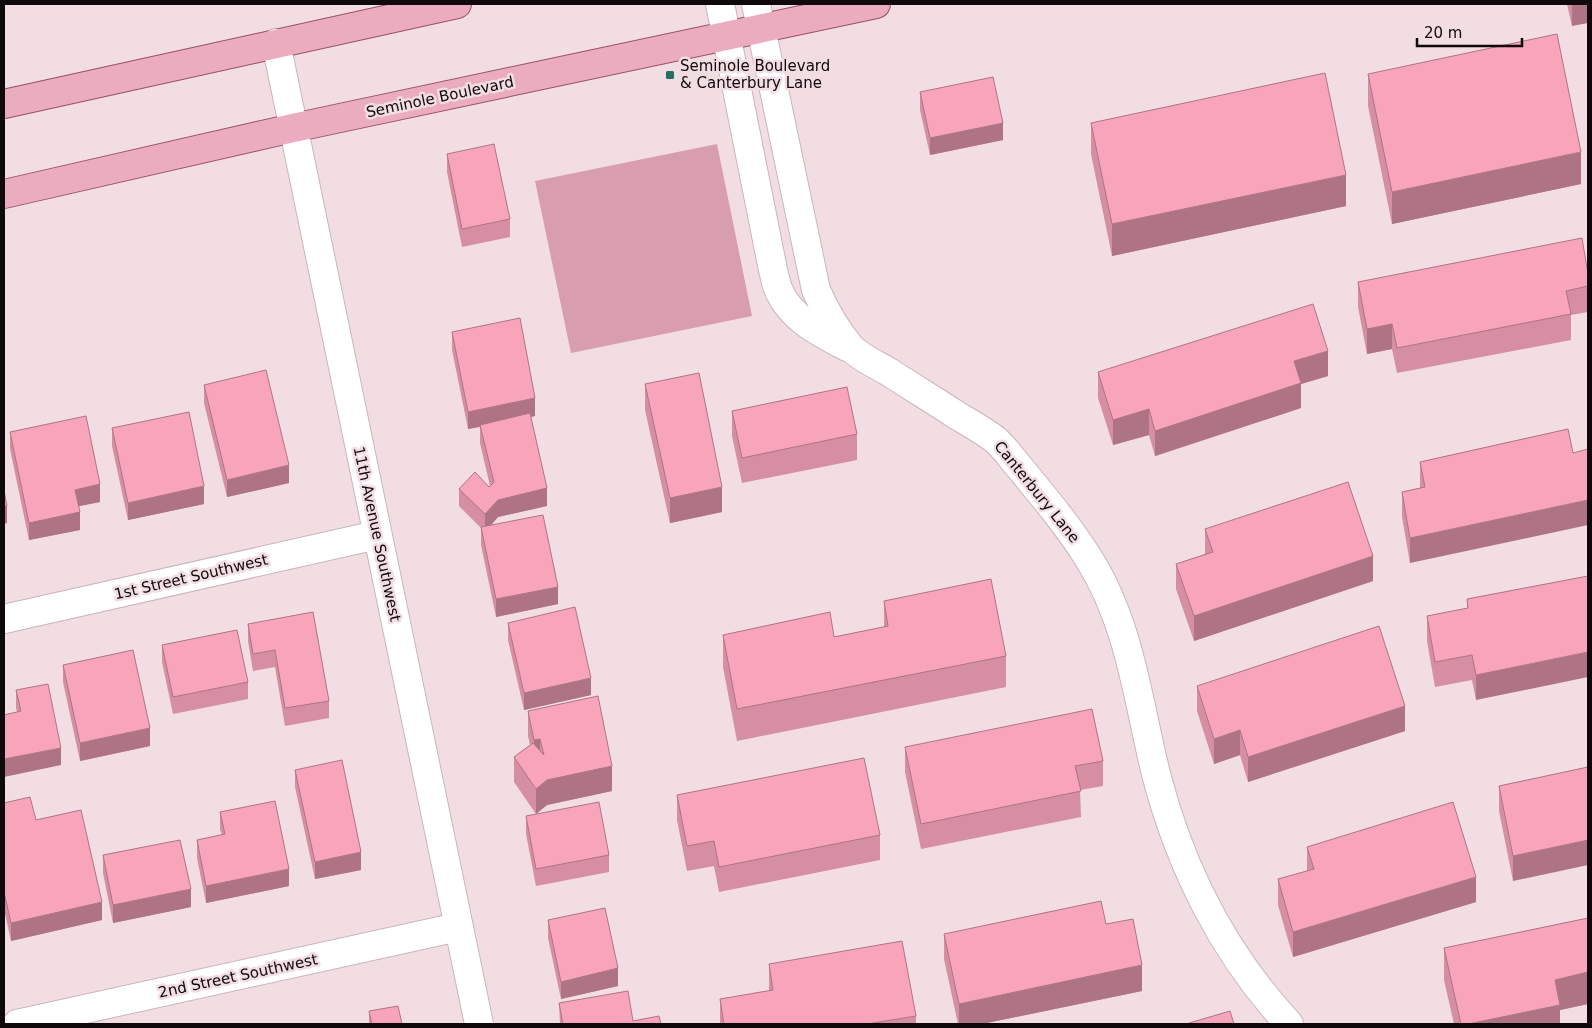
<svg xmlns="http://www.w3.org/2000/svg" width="1592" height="1028" viewBox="0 0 1592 1028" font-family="'DejaVu Sans',sans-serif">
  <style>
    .green { fill: #d89eae }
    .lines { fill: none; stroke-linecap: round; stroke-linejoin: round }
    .street-casing { stroke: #c9b6bb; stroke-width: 30 }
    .primary-casing { stroke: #974f65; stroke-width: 30 }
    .street { stroke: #fff; stroke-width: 28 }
    .primary { stroke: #ecacc0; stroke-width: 28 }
    .wall { fill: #d58ea2 }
    .shaded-wall { fill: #ae7484 }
    .building { fill: #f8a5bc; stroke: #ae7484 }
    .poi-dot { fill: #266d62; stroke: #f1dde2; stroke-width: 2 }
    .labels { text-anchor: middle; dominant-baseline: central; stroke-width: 5; stroke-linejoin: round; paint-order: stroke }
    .poi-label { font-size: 15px; fill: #0f090b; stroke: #f1dde2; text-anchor: start }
    .street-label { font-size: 15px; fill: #0f090b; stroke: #f1dde2 }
  </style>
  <rect width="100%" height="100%" fill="#f1dde2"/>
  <polygon class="green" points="717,144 752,316 571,353 535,181"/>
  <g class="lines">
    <defs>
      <g id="street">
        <path d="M720,4L773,270C775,277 776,286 780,293C793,320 821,333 847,347"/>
        <path d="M756,4L816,290C825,311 836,330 851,348C861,358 877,365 889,372C912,387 935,401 958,416C970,423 982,430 993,438C1003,445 1012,459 1020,468C1044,497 1069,527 1089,559C1130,624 1138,701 1156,774C1180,867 1224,954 1289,1024"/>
        <polyline points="276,43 479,1024"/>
        <polyline points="4,619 377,535"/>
        <polyline points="17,1024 458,927"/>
      </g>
      <g id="primary">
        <polyline points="4,104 457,4"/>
        <polyline points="4,194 293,128 876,4"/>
      </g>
    </defs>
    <use href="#street" class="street-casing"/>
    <use href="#primary" class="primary-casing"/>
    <use href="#street" class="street"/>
    <use href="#primary" class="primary"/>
  </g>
  <g class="wall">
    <polygon points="1567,4 1588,4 1572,26"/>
    <polygon points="1368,74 1581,184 1392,224 1368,106"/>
    <polygon points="920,92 1003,140 930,155 920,110"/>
    <polygon points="1091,123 1346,206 1112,256 1091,154"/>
    <polygon points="447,154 510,219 510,237 462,247 447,172"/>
    <polygon points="1588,274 1588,312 1571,315 1571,340 1397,373 1392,349 1367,354 1358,307 1358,282"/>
    <polygon points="452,332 535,416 531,417 547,506 498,517 491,525 558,604 496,617 481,545 481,528 459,506 459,489 489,487 490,486 480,443 480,427 468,429 452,350"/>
    <polygon points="1098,372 1328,376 1301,384 1301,408 1155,456 1149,435 1113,445 1098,398"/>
    <polygon points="645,384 722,512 670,523 645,410"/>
    <polygon points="204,385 289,483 227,497 204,403"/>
    <polygon points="732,411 857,434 857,460 742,483 732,436"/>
    <polygon points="112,428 204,504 128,520 112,446"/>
    <polygon points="1568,429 1410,563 1402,517 1402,492 1420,488 1420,462"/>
    <polygon points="10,432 100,502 78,506 80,530 29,540 10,449"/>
    <polygon points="1205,529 1373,581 1194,641 1176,589 1176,564 1205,554"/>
    <polygon points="1588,576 1476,700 1472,680 1435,687 1427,641 1427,616 1467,608 1467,599"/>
    <polygon points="884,601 1006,656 1006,687 737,741 723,667 723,635 834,637 884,627"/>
    <polygon points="508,623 591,695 524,710 508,640"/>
    <polygon points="248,624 329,701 329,718 285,726 275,667 253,671 248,641"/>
    <polygon points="162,645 248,682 248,699 173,714 162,662"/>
    <polygon points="63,665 150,746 80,761 63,682"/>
    <polygon points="1197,686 1405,731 1248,782 1240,755 1214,764 1197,711"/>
    <polygon points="16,690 61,765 17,712 16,708"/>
    <polygon points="528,711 612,791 547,805 536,814 514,782 514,757 530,745 528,736"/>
    <polygon points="905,747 1103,761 1103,786 1080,790 1081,817 921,849 905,772"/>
    <polygon points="1588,767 1513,881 1499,811 1499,786"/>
    <polygon points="295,770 361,870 315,879 295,787"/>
    <polygon points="677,795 880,835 880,860 719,892 714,866 687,871 677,820"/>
    <polygon points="4,803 36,820 102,920 11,941 4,909"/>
    <polygon points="220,812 289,886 206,903 197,858 197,840 222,835 220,830"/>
    <polygon points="526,816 609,855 609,872 536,886 526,834"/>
    <polygon points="1307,847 1476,902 1293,957 1278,905 1278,879 1307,871"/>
    <polygon points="103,855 191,907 113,923 103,873"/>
    <polygon points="1588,918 1588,1004 1560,1010 1560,1024 1454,1024 1444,980 1444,948"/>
    <polygon points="548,920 618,986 561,999 548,938"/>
    <polygon points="1106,924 1142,991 982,1024 958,1024 944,959 944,934"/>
    <polygon points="769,964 916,1016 916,1024 720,1024 720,999 769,991"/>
    <polygon points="559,1003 633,1021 661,1024 560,1024"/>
    <polygon points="369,1011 402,1024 369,1024"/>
  </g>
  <g class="shaded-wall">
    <polygon points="1572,4 1588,4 1588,23 1572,26"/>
    <polygon points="1003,123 1003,140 930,155 930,138"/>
    <polygon points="1581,152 1581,184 1392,224 1392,192"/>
    <polygon points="1346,175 1346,206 1112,256 1112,224"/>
    <polygon points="1392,324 1392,349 1367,354 1367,329"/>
    <polygon points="1328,351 1328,376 1301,384 1301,408 1155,456 1155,431 1294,361"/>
    <polygon points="535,398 535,416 468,429 468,412"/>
    <polygon points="1149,409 1149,435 1113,445 1113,420"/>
    <polygon points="289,465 289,483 227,497 227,480"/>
    <polygon points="100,484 100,502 75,507 75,490"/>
    <polygon points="204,486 204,504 128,520 128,503"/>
    <polygon points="722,487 722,512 670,523 670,498"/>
    <polygon points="547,488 547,506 498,517 485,532 485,514 498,500"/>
    <polygon points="1588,500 1588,525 1410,563 1410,538"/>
    <polygon points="4,506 7,506 7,523 4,524"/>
    <polygon points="80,512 80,530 29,540 29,523"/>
    <polygon points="1373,556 1373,581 1194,641 1194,616"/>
    <polygon points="558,587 558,604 496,617 496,599"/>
    <polygon points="1588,652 1588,677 1476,700 1476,675"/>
    <polygon points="591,678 591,695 524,710 524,693"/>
    <polygon points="1405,706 1405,731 1248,782 1248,757"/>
    <polygon points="150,728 150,746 80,761 80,743"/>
    <polygon points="1240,730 1240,755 1214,764 1214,739"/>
    <polygon points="540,739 540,764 534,766 534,740"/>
    <polygon points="61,748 61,765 4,777 4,759"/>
    <polygon points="612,766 612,791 547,805 536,814 536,789 547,780"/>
    <polygon points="1588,840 1588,865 1513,881 1513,856"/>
    <polygon points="361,852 361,870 315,879 315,862"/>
    <polygon points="289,869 289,886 206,903 206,886"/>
    <polygon points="1476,877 1476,902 1293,957 1293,932"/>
    <polygon points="191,889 191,907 113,923 113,905"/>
    <polygon points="102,902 102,920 11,941 11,923"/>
    <polygon points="1142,965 1142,991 982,1024 959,1024 959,1004"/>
    <polygon points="618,968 618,986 561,999 561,982"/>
    <polygon points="1588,972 1588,1004 1560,1010 1560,1024 1468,1024 1555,980"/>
  </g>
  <g class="building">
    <polygon points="1557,34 1581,152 1392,192 1368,74"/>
    <polygon points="1325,73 1346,175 1112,224 1091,123"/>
    <polygon points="993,77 1003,123 930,138 920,92"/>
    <polygon points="494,144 510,219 462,229 447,154"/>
    <polygon points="1582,238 1588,274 1588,286 1566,291 1571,314 1397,348 1392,324 1367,329 1358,282"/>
    <polygon points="1313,304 1328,351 1294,361 1301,383 1155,431 1149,409 1113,420 1098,372"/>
    <polygon points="520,318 535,398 468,412 452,332"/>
    <polygon points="266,370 289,465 227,480 204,385"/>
    <polygon points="699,373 722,487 670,498 645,384"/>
    <polygon points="847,387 857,434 742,458 732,411"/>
    <polygon points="189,412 204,486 128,503 112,428"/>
    <polygon points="530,413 547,488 498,500 485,514 459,489 475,472 489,487 494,482 480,425"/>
    <polygon points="86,416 100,484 75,490 80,512 29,523 10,432"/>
    <polygon points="1568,429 1573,453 1588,449 1588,500 1410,538 1402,492 1425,487 1420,462"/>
    <polygon points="1348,482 1373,556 1194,616 1176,564 1213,552 1205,529"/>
    <polygon points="4,491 7,506 4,506"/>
    <polygon points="543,515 558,587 496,599 481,527"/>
    <polygon points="1588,576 1588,652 1476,675 1472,655 1435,662 1427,616 1468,608 1467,599"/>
    <polygon points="991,579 1006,656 737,709 723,635 830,612 834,637 888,626 884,601"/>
    <polygon points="575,607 591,678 524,693 508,623"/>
    <polygon points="313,612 329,701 285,708 275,650 253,654 248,624"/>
    <polygon points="1379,626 1405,706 1248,757 1240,730 1214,739 1197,686"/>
    <polygon points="237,630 248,682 173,697 162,645"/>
    <polygon points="133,650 150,728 80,743 63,665"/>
    <polygon points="48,684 61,748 4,759 4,715 21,711 16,690"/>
    <polygon points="598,696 612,766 547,780 536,789 514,757 533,743 544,755 540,739 534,740 528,711"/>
    <polygon points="1092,709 1103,761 1075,766 1081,791 921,824 905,747"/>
    <polygon points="864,758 880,835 719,867 714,841 687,846 677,795"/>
    <polygon points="342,760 361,852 315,862 295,770"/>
    <polygon points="1588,767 1588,840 1513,856 1499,786"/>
    <polygon points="30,797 36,820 81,810 102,902 11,923 4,892 4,803"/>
    <polygon points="275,801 289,869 206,886 197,840 225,834 220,812"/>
    <polygon points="599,802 609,855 536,869 526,816"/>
    <polygon points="1453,802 1476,877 1293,932 1278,879 1314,869 1307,847"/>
    <polygon points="180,840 191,889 113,905 103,855"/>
    <polygon points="1101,901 1106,924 1133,919 1142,965 959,1004 944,934"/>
    <polygon points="605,908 618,968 561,982 548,920"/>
    <polygon points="1588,918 1588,972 1555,980 1560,1005 1468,1024 1461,1024 1444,948"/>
    <polygon points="902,941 916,1016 867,1024 724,1024 720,999 773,990 769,964"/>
    <polygon points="628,991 633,1021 659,1016 661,1024 563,1024 559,1003"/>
    <polygon points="398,1006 402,1024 372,1024 369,1011"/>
    <polygon points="1230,1011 1234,1024 1186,1024"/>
  </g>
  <rect class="poi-dot" x="665" y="70" width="10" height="10" rx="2.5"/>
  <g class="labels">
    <g class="poi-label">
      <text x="680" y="66">Seminole Boulevard<tspan x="680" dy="17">&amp; Canterbury Lane</tspan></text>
    </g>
    <g class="street-label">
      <text transform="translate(440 97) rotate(-12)">Seminole Boulevard</text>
      <text transform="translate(1037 492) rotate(51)">Canterbury Lane</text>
      <text transform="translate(377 534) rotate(78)">11th Avenue Southwest</text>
      <text transform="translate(191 577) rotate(-13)">1st Street Southwest</text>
      <text transform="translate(238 976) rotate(-12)">2nd Street Southwest</text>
    </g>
  </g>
  <rect width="1592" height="1028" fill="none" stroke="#0f090b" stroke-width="10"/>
  <path d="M1417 38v8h105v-8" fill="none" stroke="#0f090b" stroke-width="2.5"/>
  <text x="1424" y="38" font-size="15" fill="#0f090b" stroke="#f1dde2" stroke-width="4" paint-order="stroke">20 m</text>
</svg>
